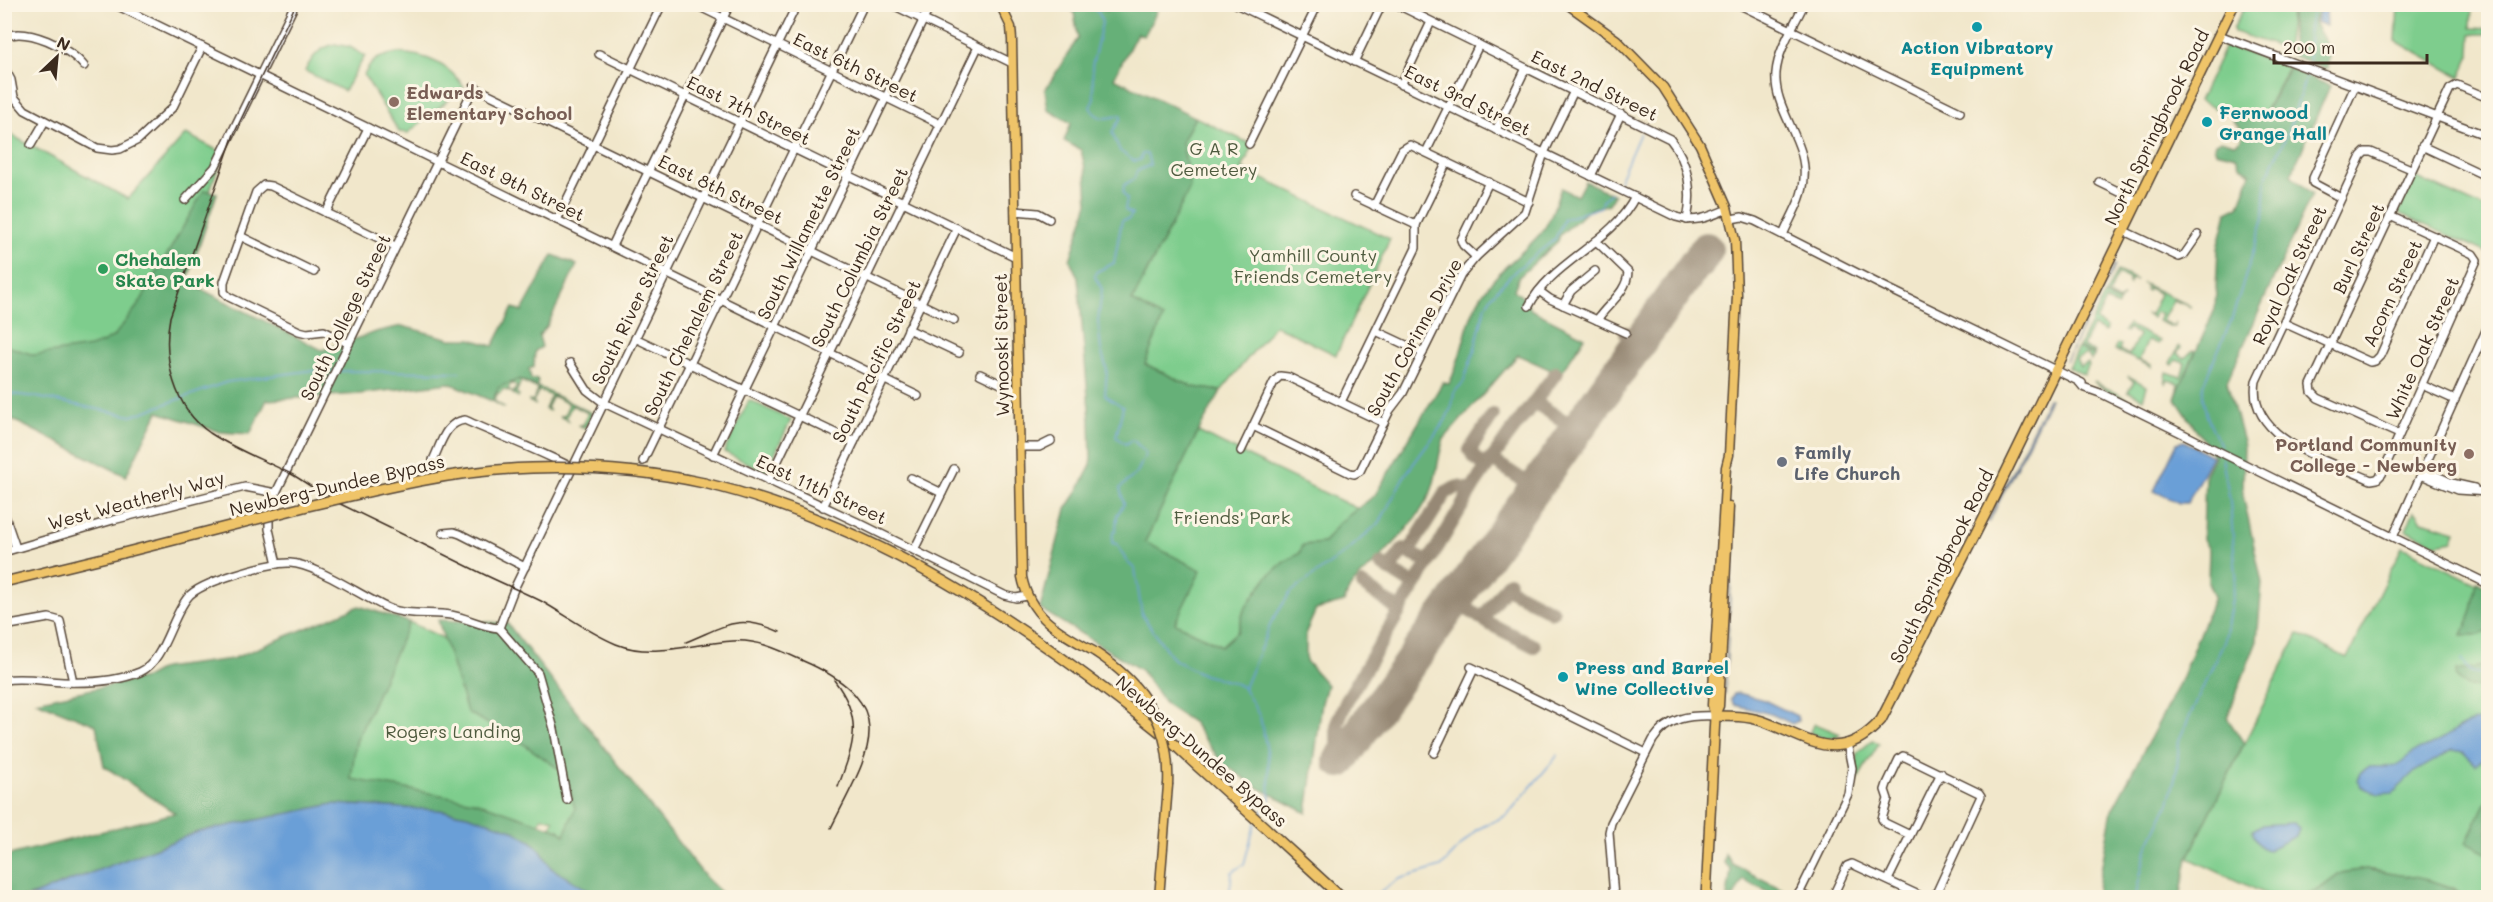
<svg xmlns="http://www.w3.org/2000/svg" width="2493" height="902" viewBox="0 0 2493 902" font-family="Mali,sans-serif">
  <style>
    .green { fill: #7ecd8d; stroke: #5c7c56; stroke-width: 1.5 }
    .forest { fill: #66b078; stroke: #506d4b; stroke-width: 1.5 }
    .water { fill: #6b9fd7; stroke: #53647a; stroke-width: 1.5 }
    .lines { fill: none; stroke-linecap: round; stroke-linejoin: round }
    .stream { stroke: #6b9fd7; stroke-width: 1.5 }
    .taxiway { stroke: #968874; stroke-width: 14 }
    .runway { stroke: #968874; stroke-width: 34 }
    .minor-casing { stroke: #564638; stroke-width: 10 }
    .major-casing { stroke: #564638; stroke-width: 11 }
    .highway-casing { stroke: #564638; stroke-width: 12 }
    .minor { stroke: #fff; stroke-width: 7 }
    .major { stroke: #efc469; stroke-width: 8 }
    .highway { stroke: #efc469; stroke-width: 9 }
    .rail { stroke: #3b2a1e; stroke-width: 1.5 }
    .major-bridge-casing { stroke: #564638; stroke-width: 11; stroke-linecap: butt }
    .highway-bridge-casing { stroke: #564638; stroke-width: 12; stroke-linecap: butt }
    .major-bridge { stroke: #efc469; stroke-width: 8 }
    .highway-bridge { stroke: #efc469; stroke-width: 9 }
    .culture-dot { fill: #0f9aa8; stroke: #fcf5e5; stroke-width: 2 }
    .education-dot { fill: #8d6e63; stroke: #fcf5e5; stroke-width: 2 }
    .leisure-dot { fill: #2e9e5b; stroke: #fcf5e5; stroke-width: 2 }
    .worship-dot { fill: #6b7280; stroke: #fcf5e5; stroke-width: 2 }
    .labels { text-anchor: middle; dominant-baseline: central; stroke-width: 6; stroke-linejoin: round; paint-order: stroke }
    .culture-label { font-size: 18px; font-weight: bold; fill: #0d838f; stroke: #fcf5e5; text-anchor: start }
    .street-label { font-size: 18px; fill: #3b2a1e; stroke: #fcf5e5 }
    .education-label { font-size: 18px; font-weight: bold; fill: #785e54; stroke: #fcf5e5; text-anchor: start }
    .park-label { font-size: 18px; fill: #4f5b3f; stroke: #fcf5e5 }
    .leisure-label { font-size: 18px; font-weight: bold; fill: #27864d; stroke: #fcf5e5; text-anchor: start }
    .worship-label { font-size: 18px; font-weight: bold; fill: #5b616d; stroke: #fcf5e5; text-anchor: start }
  </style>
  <rect width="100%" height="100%" fill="#fcf5e5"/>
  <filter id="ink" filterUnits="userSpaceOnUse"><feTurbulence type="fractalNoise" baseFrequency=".0167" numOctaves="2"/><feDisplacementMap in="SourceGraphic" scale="12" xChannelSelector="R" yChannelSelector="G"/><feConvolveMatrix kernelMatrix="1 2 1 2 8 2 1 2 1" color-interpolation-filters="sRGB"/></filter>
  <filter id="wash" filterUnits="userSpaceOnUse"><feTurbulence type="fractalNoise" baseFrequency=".008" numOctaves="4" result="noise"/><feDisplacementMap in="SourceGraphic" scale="24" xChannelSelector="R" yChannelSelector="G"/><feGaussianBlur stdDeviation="1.35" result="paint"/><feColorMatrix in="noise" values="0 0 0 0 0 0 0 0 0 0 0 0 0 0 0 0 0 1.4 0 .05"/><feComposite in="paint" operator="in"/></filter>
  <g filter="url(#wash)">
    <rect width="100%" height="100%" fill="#f1e7cb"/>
    <g class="green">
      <polygon points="2245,5 2292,5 2286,49 2234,32 2233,29"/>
      <polygon points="2398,5 2472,5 2471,28 2488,29 2488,34 2471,34 2470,55 2460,77 2396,41"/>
      <path d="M335,44L350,47L365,56L344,91L305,71C312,57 319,48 335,44Z"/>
      <polygon points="2227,46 2288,67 2262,117 2243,110 2232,116 2199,101 2224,48"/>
      <path d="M397,53C425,54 448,63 464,87L408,133L399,132L364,75C373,58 378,57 397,53Z"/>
      <polygon points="1195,117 1253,145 1242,169 1390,239 1336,355 1275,325 1221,391 1193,387 1145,364 1132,302 1190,188 1182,142"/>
      <polygon points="4,131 128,199 186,134 223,153 169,309 126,476 5,416"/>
      <polygon points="2415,177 2488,210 2488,253 2400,214 2399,211"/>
      <polygon points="2117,271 2137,280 2132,279 2129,284 2129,279 2118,274 2108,295 2119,301 2123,297 2120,302 2105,295"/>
      <polygon points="2142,283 2186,304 2191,307 2173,300 2162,321 2173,326 2176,322 2174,327 2171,327 2158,321 2161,314 2156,312 2152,318 2147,315 2150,315 2160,294 2149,288 2147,291 2145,290 2147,287"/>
      <polygon points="2104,296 2119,303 2118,306 2106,301 2096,321 2107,328 2105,332 2093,326 2083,346 2095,353 2094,355 2079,347"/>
      <polygon points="2128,325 2160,341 2158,344 2148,340 2139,360 2152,365 2152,367 2114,350 2117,344 2121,345 2119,350 2129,355 2139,335 2129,329 2127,332 2124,331"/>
      <polygon points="2179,346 2181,348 2177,353 2184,359 2193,350 2195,351 2177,394 2179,383 2168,380 2165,384 2167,372 2181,377 2185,363 2176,360 2173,365 2170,363"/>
      <polygon points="2078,348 2094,356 2091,360 2087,354 2076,359 2080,367 2088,363 2089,365 2084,375 2068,367"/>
      <polygon points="2128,376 2147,386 2143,399 2128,391 2134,382"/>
      <polygon points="521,379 592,413 585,428 578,425 583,425 588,413 572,405 566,417 569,421 559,416 564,416 569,404 553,396 547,408 550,411 545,409 551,396 539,390 533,402 536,405 528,401 533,401 538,389 521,381 516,393 519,395 518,397 513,394 517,386 511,383 508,389 513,393 503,389 500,393 498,393 494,401 505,408 492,401 499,387"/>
      <polygon points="2094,382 2145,407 2143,409 2110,393"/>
      <polygon points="749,400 791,420 766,472 724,452"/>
      <polygon points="1198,432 1358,509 1339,523 1324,543 1303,545 1299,554 1284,562 1266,578 1244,610 1238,631 1222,646 1175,623 1145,542"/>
      <polygon points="2414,511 2418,514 2422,521 2456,531 2453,541 2437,544 2406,530"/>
      <polygon points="2402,547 2488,589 2488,897 2464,897 2454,888 2431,881 2367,869 2341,873 2318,890 2300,897 2272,897 2188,858 2298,634 2347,658"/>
      <polygon points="409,622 489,660 501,636 578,792 568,849 541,851 554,820 542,817 531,841 346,804 356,742"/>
      <polygon points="1815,724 1840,734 1838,736 1824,738 1812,734 1810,731"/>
      <polygon points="1873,740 1879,744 1857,780 1857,753"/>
    </g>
    <g class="forest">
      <path d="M1068,5H1094L1107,11L1110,5H1143L1157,11L1144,36L1137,33L1114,78L1195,117L1182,142L1190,188L1132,301L1163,318L1145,364L1193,387L1221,391L1198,432L1145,542L1201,570L1175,623L1221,646L1238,631L1244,610L1266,578L1284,562L1299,554L1303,545L1324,543L1339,523L1375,495L1443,382L1449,384C1463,356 1464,325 1480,298C1495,272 1520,256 1540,234C1551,222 1555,203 1561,188L1577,196L1585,181L1614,195L1609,204L1589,210L1560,235L1558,241L1519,277L1514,290L1527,301L1530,309L1585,337L1560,374L1518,355L1444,439C1437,457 1438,477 1430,494C1415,528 1376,560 1350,587L1344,602L1316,610L1306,632V661L1327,685L1322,703L1307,813L1257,787L1222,763L1193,723L1166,705L1141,670L1040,609L1066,509L1076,494L1091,465L1090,421L1078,278L1070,260L1088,203L1086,172L1081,150L1064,141L1071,123L1048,110L1045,90L1078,38L1074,13Z"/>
      <path d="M2294,5H2319L2314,22C2324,42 2333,46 2327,69L2291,55V19Z"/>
      <polygon points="2289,68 2330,86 2291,175 2312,194 2227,382 2244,446 2243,495 2262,583 2257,640 2227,718 2244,743 2188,858 2180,897 2096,898 2112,810 2178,686 2214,597 2208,582 2209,550 2203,539 2205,474 2214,456 2175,398 2215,309 2218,249 2227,212 2239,206 2251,173 2240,165 2236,156 2216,151 2214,147 2215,143 2221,140 2235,144 2240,141 2244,132 2233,121 2233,117 2244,110 2263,117"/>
      <polygon points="204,190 217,193 187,282 322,350 379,331 402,326 451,339 471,339 493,346 513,308 522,311 553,255 577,265 547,326 539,336 542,347 535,351 534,367 529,369 531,379 538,379 537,387 520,379 499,387 492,401 449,383 360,394 267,400 250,434 220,432 158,412 126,476 5,416 4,345 34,355 90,347 104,342 114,336 139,304"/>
      <polygon points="2477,581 2488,587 2488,630 2480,635 2462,635 2472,611"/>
      <polygon points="359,606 409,622 356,742 351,779 474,801 559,830 564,835 575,809 566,774 522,743 467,712 438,620 507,623 706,878 726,897 599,897 551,868 541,851 531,841 467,815 439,810 333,804 198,832 28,897 5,898 5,856 175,813 104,766 96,725 36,701 145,678 163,668 232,659"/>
      <polygon points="2488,665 2488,682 2477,687 2467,687 2456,677 2456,671"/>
      <polygon points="2488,797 2488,854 2466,843"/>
      <polygon points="1725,854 1732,864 1788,892 1785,897 1779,897 1743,880 1734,897 1727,897 1731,869 1724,863"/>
      <path d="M2367,869C2399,877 2439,875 2464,897H2299L2318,890L2341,873Z"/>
    </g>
    <g class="water">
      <polygon points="2321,5 2325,5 2326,26 2316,22"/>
      <polygon points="2114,265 2115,265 2066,361"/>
      <polygon points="2048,399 2050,399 1989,522 1987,522"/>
      <polygon points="2184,441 2212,456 2187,503 2179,503 2154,491 2177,443"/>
      <polygon points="1733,516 1734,525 1725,694 1725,688"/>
      <polygon points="1738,693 1764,700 1797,716 1798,721 1792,724 1771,714 1735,705 1731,700 1734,694"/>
      <path d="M2475,721L2486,723L2488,728L2487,757L2476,765L2463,752L2453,750L2416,771L2393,793L2379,794L2361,787L2357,781C2366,757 2379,772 2396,765C2404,761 2409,755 2415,751C2421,748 2428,747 2433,744C2448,737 2459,725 2475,721Z"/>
      <polygon points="333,804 439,810 467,815 510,829 531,841 541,851 551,868 599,897 28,897 198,832"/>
      <path d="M2293,823L2299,828L2296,836L2268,850C2259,848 2253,838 2253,830L2261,825Z"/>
    </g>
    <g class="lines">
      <g class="stream">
        <path d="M1086,4L1099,13L1102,23L1092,66L1094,99L1090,107C1097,121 1108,119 1120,115L1121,118L1112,132L1120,151L1134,161L1140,160L1142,154H1147L1150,165L1137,171L1134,179L1124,185L1123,194L1127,199L1125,210L1132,214L1129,219L1122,220L1114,263L1096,272L1095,277L1102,289L1098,321L1101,350L1107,370L1105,395L1123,407L1116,437L1125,444L1133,440L1146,453L1137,473L1120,488L1124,504L1117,515L1116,530L1113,533L1112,543L1117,544L1127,562L1135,569L1142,615L1173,659L1204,675L1232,682L1244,688L1260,717L1268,755L1270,800L1259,817"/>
        <polyline points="2309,61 2308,35 2313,4"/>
        <polyline points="1619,181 1640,133"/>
        <polyline points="338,371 460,372"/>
        <polyline points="4,393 36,397 132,416 227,382 307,371 333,371"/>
        <polyline points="2220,446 2207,416 2203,399 2203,385 2231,321 2264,218 2266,178 2289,130 2307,73"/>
        <polyline points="2462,660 2471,672 2488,675"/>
        <polyline points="1244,688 1271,623 1290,593 1347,551 1380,522 1403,478 1445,421 1452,406 1454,392 1463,383 1475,348 1485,307 1493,294 1516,270 1555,239 1564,219 1601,207 1602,200 1611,193"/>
        <polyline points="1229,898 1232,872 1244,864 1255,823"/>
        <polyline points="1371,898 1399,879 1441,867 1476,830 1507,815 1558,755"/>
        <polyline points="2135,898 2146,851 2169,803 2177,770 2179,740 2225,639 2236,575 2230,501 2222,458"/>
      </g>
      <g class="taxiway">
        <polyline points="1691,269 1706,270 1715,255 1715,252 1706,249"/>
        <polyline points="1626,333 1640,341"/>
        <polyline points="1534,402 1577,429"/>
        <polyline points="1491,459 1535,488"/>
        <polyline points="1486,466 1475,458 1470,450 1493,415"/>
        <polyline points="1409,551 1446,492 1458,487 1471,490"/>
        <polyline points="1381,564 1414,585"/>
        <polyline points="1389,569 1403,550 1428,562"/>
        <polyline points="1363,585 1399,610"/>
        <polyline points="1505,587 1553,612"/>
        <polyline points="1455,601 1490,624 1534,646"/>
        <polyline points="1482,619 1509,582"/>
        <polyline points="1353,745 1344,747 1337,740 1337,723 1348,698 1475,484 1506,439 1556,373"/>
      </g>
      <polyline class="runway" points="1340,761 1706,249"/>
    </g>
  </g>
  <g filter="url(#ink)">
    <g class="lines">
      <defs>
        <g id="minor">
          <polyline points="114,4 918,396"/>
          <polyline points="694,4 940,124"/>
          <polyline points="891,4 1012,63"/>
          <path d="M1236,4L1676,217C1694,223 1706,218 1723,211"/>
          <path d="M1396,4L1670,139C1689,162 1693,192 1687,220"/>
          <polyline points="1738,4 1960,112"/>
          <polyline points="2219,35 2488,136"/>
          <path d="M4,37C27,26 70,48 84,66"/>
          <polyline points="599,54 1016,257"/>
          <polyline points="1354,62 1382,4"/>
          <polyline points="4,67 11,80 14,97 25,110 97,148 112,150 120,149 138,140 173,107 202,47"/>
          <polyline points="1401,85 1431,22"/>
          <polyline points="1496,130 1526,68"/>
          <polyline points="1249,144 1318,4"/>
          <polyline points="31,145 45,121"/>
          <polyline points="2422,146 2488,177"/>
          <polyline points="1426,152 1479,45"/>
          <polyline points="1591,176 1621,114"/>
          <polyline points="2099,182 2138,201"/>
          <polyline points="1354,196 1416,225"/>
          <polyline points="2341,198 2313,183 2313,178 2355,86"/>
          <polyline points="185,200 215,167 295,4"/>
          <polyline points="1374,206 1402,150 1410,145 1529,202"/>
          <polyline points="1015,211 1038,213 1049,219"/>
          <polyline points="326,213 368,128"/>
          <path d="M2390,216L2473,254L2477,260L2382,474L2377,479L2371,480C2330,461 2246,440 2256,381L2361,156L2365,152H2371L2411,169"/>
          <polyline points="1731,219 1742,217 1755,221 1877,283 2082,383"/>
          <polyline points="557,220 662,4"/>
          <polyline points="2124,231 2179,257 2184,255 2198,235"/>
          <path d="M1783,235C1791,216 1803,199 1804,179C1808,141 1773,110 1776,73C1778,49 1794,26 1804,4"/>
          <polyline points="240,236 314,272"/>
          <path d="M1596,241L1628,272C1627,293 1607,304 1597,320"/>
          <polyline points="612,246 730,4"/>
          <polyline points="1476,257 1463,245 1461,240 1489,182"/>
          <polyline points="1539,291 1550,299 1626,333"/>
          <polyline points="1563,305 1571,291 1595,271"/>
          <path d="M1529,306C1551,262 1612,243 1635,197"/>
          <polyline points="2284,323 2370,362 2375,361 2380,356 2434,236"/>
          <polyline points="908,329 959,353"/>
          <polyline points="1376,331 1423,353"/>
          <polyline points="635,338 854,442"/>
          <polyline points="349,344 324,331 307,333 299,331 229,297 224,292 224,282 256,192 264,185 271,186 395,246"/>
          <polyline points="570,363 587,390 604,403 857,522 1004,595 1016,598 1027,596"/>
          <polyline points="980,374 1018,392"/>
          <polyline points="2079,382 2083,387 2100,393 2488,584"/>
          <polyline points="2422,385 2455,400"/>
          <polyline points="1341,402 1416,248 1416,225 1447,162"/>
          <polyline points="1253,426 1350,473 1354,474 1360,471 1390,410 1403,393 1461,275 1476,257 1525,212 1544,153 1574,91"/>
          <polyline points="2399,434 2318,398 2312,392 2311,385 2450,89 2457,85 2488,98"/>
          <polyline points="1019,447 1039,447 1051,441"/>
          <polyline points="1241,451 1274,382 1280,376 1288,377 1384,423"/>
          <polyline points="713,455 931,4"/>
          <polyline points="643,461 864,4"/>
          <path d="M433,466V460C441,444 445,422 465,420C500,436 536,449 571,467"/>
          <polyline points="2424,470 2452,483 2474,488"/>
          <polyline points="2421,475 2457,490 2488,492"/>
          <polyline points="911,478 942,493"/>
          <polyline points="768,481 978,47"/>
          <polyline points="823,507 957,228"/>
          <polyline points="4,513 16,548"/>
          <polyline points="443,533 454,532 460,534 525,567"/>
          <polyline points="2393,537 2488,326"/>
          <polyline points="914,550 954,469"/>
          <polyline points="4,552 113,520 245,487 276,493"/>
          <polyline points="277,564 269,529 269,507 474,87 954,320"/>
          <polyline points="4,626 49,618 60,621 73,682"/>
          <polyline points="499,628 514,589 797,4"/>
          <polyline points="499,628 538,673 554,729 567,800"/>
          <polyline points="1471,667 1646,753"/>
          <path d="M4,680C24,677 43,681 63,682C87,683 118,681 140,672C164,662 171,617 188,597C200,582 270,562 290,563C316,564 362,597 388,608C407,616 431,612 451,615C468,618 482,627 499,628"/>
          <polyline points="1434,753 1474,669"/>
          <polyline points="1910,835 1885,823 1882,819 1888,799 1885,790 1887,784 1899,759 1903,756 1979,793 1981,796 1934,898"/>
          <polyline points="1888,880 1941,773"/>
          <polyline points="1799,893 1809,898"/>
          <path d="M1614,898L1609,832L1611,823L1653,740C1668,717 1689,715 1715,716"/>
          <polyline points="1797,898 1848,794 1852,768 1847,743"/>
          <polyline points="1832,898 1847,866 1852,864 1925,898"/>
        </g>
        <g id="major">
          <path d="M1000,4L1011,27L1012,40L1022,577C1030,618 1061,633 1095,652"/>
          <polyline points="1567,4 1617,40 1663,87 1700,145 1727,207 1735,240 1737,295 1729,455 1726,467 1712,705 1715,716"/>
          <polyline points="1715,715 1719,706 1729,507"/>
          <polyline points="1159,898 1168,785"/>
        </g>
        <g id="highway">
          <path d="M704,483C874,523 1023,623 1157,730C1174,743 1189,759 1205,773C1251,814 1296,856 1342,898"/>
          <polyline points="4,582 123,553"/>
          <path d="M1706,898L1715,716C1731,716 1747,716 1762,721C1807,737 1839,768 1881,720L1989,507L2234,4"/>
        </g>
      </defs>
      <use href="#minor" class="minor-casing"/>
      <use href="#major" class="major-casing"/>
      <use href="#highway" class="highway-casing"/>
      <use href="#minor" class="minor"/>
      <use href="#major" class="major"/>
      <use href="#highway" class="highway"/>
      <g class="rail">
        <path d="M296,4L234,134L170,317C162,358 174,408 210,433C236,450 266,461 293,475C305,482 316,490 328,498C378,522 429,547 479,572C499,582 521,591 541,601C566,615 589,633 616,644C653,659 694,643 733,641C761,639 785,653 810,664C904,708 866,757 831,828"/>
        <path d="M686,642C726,626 737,613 780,632"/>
        <path d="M834,680C864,719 854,744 838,787"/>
      </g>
      <defs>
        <path id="major-bridge" d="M1095,652C1144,684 1171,725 1168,785"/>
        <path id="highway-bridge" d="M123,553C185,537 246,522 308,506C382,488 456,470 532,468C590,466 648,471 704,483"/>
      </defs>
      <use href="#major-bridge" class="major-bridge-casing"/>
      <use href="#highway-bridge" class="highway-bridge-casing"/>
      <use href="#major-bridge" class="major-bridge"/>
      <use href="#highway-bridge" class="highway-bridge"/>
    </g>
  </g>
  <g class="culture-dot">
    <circle cx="1977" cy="27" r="6"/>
    <circle cx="2207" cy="122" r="6"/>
    <circle cx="1563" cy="677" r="6"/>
  </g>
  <g class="education-dot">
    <circle cx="394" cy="102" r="6"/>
    <circle cx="2469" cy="454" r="6"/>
  </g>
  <circle class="leisure-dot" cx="103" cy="269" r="6"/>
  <circle class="worship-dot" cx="1782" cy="462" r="6"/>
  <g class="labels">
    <g class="culture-label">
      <text x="1977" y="47" text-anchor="middle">Action Vibratory<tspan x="1977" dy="21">Equipment</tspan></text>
      <text x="2219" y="112">Fernwood<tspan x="2219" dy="21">Grange Hall</tspan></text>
      <text x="1575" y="667">Press and Barrel<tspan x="1575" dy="21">Wine Collective</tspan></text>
    </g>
    <g class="street-label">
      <text transform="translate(856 67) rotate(26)">East 6th Street</text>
      <text transform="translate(1595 85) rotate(26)">East 2nd Street</text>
      <text transform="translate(1468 100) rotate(26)">East 3rd Street</text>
      <text transform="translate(749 110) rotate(26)">East 7th Street</text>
      <text transform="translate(2156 127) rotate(-64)">North Springbrook Road</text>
      <text transform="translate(523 186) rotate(26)">East 9th Street</text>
      <text transform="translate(721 189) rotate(26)">East 8th Street</text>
      <text transform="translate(808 223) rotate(-64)">South Willamette Street</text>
      <text transform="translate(2358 248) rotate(-65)">Burl Street</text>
      <text transform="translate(859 257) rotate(-64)">South Columbia Street</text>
      <text transform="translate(2289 275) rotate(-65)">Royal Oak Street</text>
      <text transform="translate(2392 293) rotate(-65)">Acorn Street</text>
      <text transform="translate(632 309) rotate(-64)">South River Street</text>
      <text transform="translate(345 317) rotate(-64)">South College Street</text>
      <text transform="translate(693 323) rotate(-64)">South Chehalem Street</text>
      <text transform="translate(1414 337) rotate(-61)">South Corinne Drive</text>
      <text transform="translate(1001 345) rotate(-91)">Wynooski Street</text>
      <text transform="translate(2422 348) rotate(-66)">White Oak Street</text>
      <text transform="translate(876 361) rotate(-64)">South Pacific Street</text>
      <text transform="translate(337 485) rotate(-13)">Newberg-Dundee Bypass</text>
      <text transform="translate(822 489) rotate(25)">East 11th Street</text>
      <text transform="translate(136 500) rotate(-15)">West Weatherly Way</text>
      <text transform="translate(1941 566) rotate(-64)">South Springbrook Road</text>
      <text transform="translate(1202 751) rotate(41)">Newberg-Dundee Bypass</text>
    </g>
    <g class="education-label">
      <text x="406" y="92">Edwards<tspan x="406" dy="21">Elementary School</tspan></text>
      <text x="2457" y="444" text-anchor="end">Portland Community<tspan x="2457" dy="21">College - Newberg</tspan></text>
    </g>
    <g class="park-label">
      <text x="1214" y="148">G A R<tspan x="1214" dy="21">Cemetery</tspan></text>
      <text x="1313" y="255">Yamhill County<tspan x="1313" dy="21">Friends Cemetery</tspan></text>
      <text x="1232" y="517">Friends' Park</text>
      <text x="453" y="731">Rogers Landing</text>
    </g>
    <g class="leisure-label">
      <text x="115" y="259">Chehalem<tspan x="115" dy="21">Skate Park</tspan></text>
    </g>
    <g class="worship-label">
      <text x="1794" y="452">Family<tspan x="1794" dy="21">Life Church</tspan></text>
    </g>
  </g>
  <rect width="2493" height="902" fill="none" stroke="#fcf5e5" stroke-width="24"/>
  <g transform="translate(57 57) rotate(26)" stroke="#fcf5e5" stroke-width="4.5" paint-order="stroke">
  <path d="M0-4.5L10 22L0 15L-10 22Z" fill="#3b2a1e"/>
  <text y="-9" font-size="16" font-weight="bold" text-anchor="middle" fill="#3b2a1e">N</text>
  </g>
  <path d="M2274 54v9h153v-9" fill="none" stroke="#3b2a1e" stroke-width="3"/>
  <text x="2283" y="54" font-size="18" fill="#3b2a1e" stroke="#fcf5e5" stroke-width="4.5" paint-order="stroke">200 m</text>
</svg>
